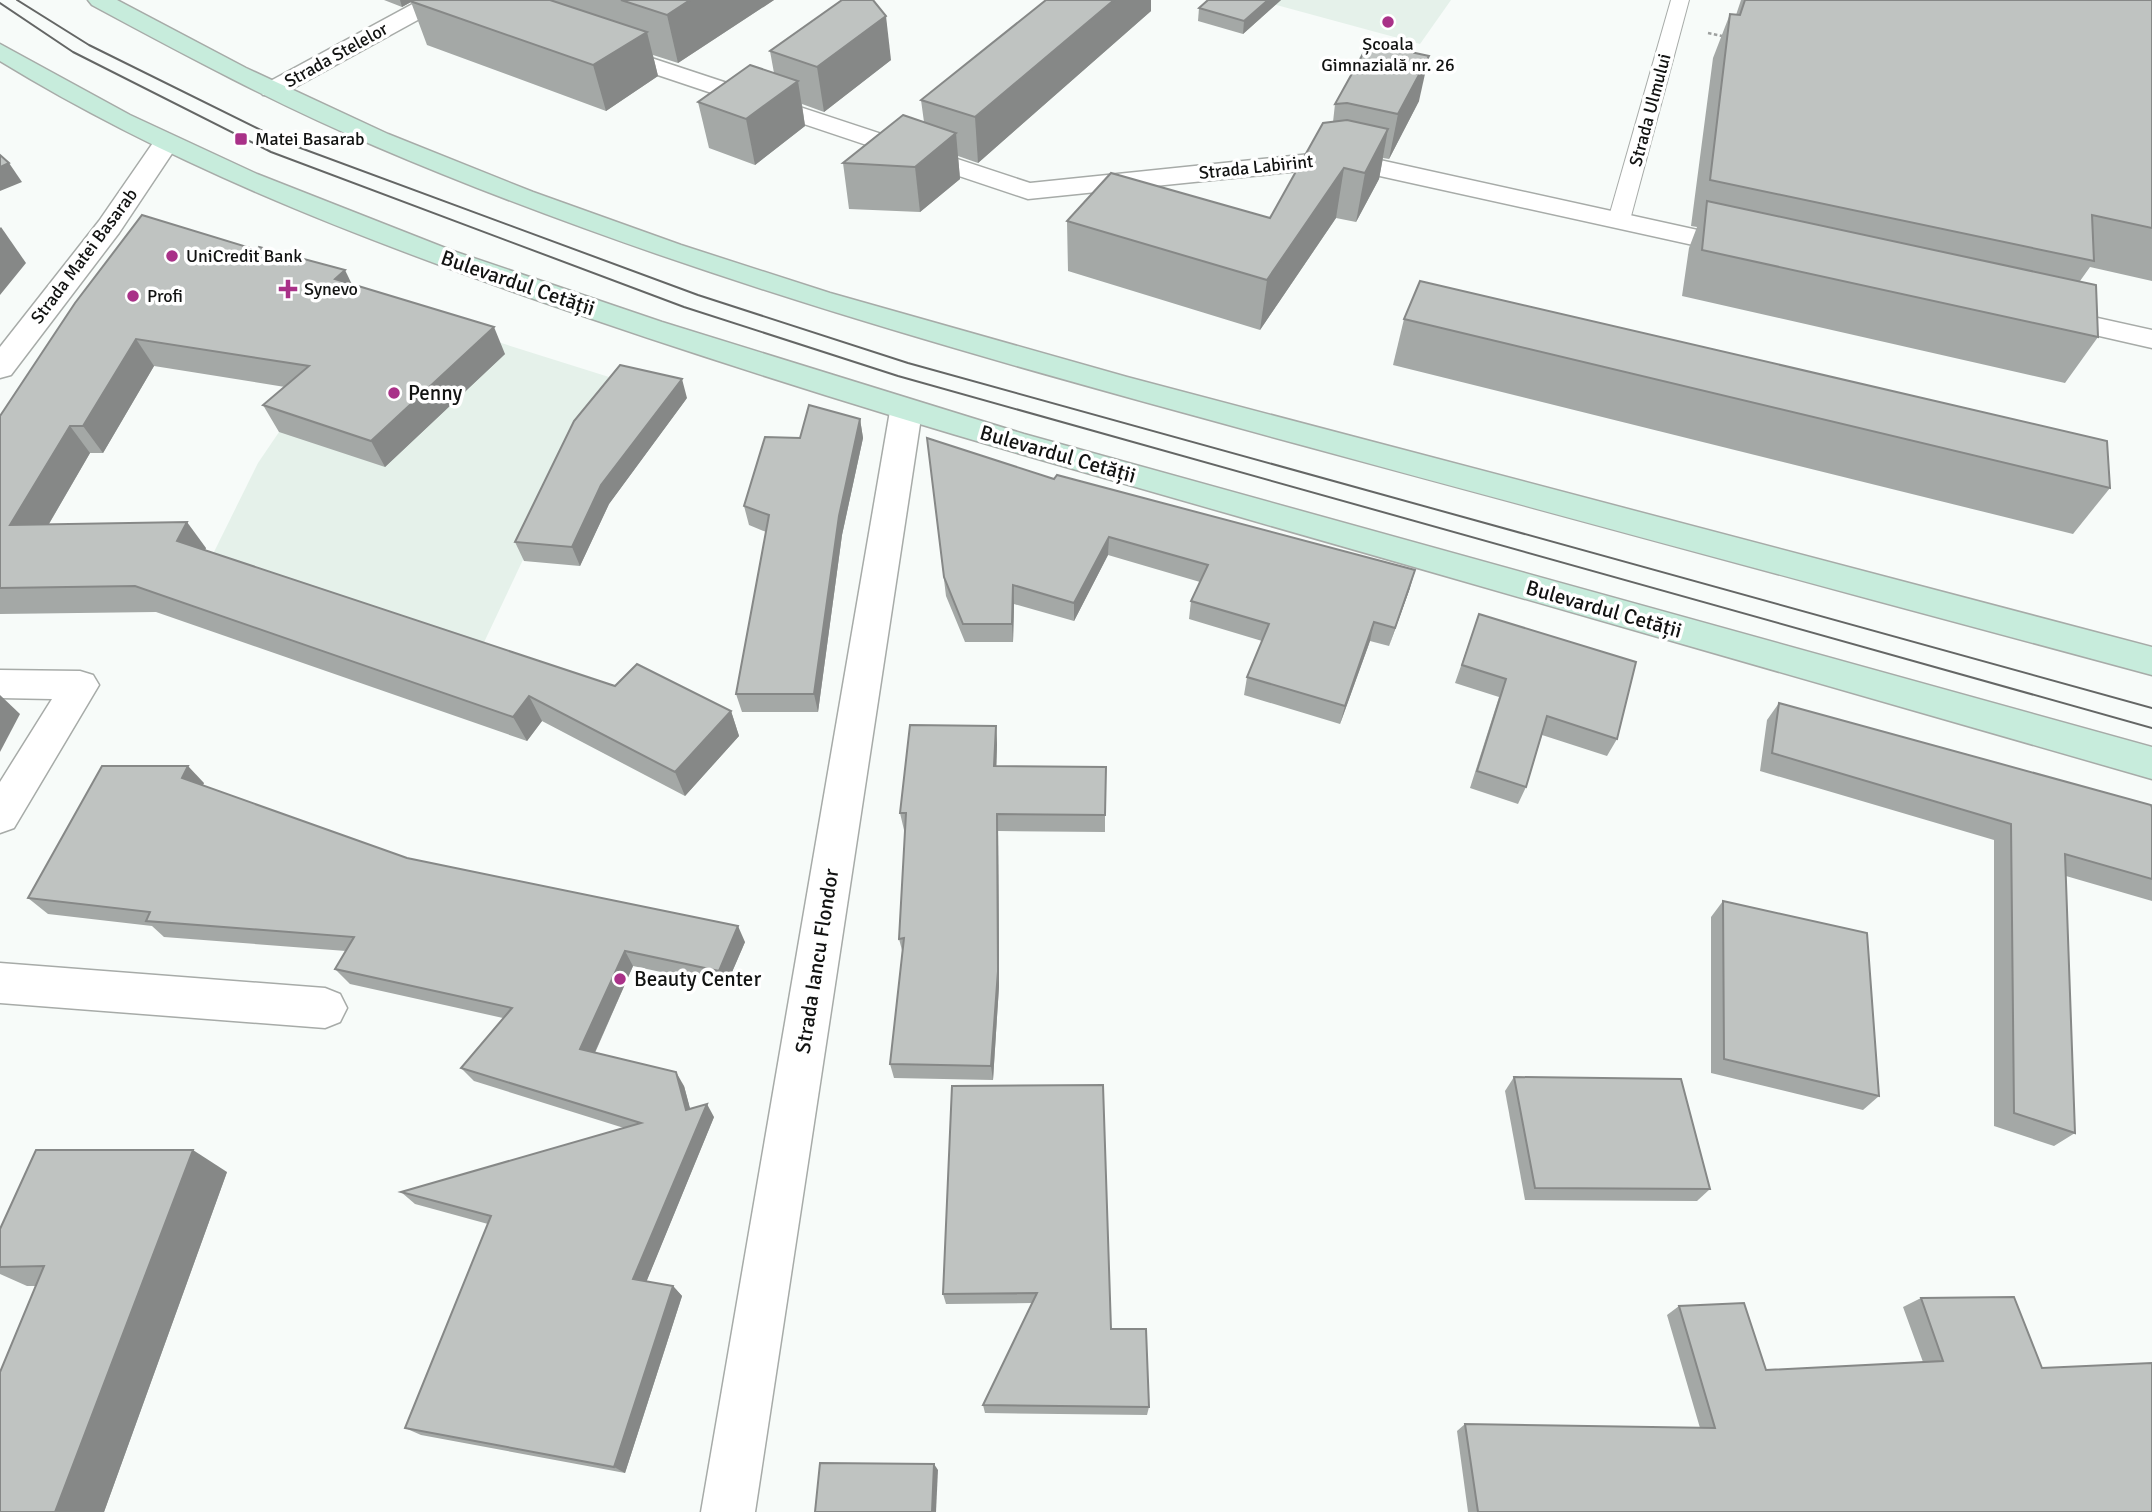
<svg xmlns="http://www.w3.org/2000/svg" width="2152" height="1512" viewBox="0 0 2152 1512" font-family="Signika,sans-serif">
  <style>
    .built { fill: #e5f1ea }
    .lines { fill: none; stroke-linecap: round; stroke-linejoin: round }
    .lane-casing { stroke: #a7aba8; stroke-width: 2 }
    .street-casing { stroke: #a7aba8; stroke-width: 3 }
    .secondary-casing { stroke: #a7aba8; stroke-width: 3 }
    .path { stroke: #9da09f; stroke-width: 2.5; stroke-dasharray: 3.5 2.5; stroke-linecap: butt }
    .lane { fill: #fff; fill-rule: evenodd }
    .street { fill: #fff; fill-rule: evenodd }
    .secondary { fill: #c7ecdc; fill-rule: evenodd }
    .tram { stroke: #646665; stroke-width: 2 }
    .wall { fill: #a4a8a6 }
    .shaded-wall { fill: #868887 }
    .building { fill: #bfc3c1; stroke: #868887; stroke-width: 2 }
    .poi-dot { fill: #a93188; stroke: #fff; stroke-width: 2.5 }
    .labels { text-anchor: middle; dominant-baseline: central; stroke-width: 7; stroke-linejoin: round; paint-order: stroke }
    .far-poi-label { font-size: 18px; fill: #121312; stroke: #fff; text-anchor: start }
    .far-street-label { font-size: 18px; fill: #121312; stroke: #fff }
    .street-label { font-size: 21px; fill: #121312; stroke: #fff }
    .poi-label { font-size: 21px; fill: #121312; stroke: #fff; text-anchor: start }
  </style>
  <rect width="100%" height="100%" fill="#f7fbf9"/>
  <g class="built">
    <polygon points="1258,0 1451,0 1420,44"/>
    <polygon points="387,307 609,377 479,653 210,560 258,463 313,382"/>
  </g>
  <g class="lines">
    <defs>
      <polygon id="lane" points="1671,0 1689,0 1630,220 1619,227 1608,220"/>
      <g id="street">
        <polygon points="420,0 449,0 445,5 281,95 263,95 260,90 263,85"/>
        <polygon points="606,43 1030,183 1339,151 1743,240 1753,242 1757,248 1753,254 1743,256 1339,167 1028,199 598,55 594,50 598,45"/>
        <polygon points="166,135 175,137 179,143 119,233 11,375 0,378 0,347 99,221 157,137"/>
        <polygon points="2048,307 2152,330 2152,348 2038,322 2033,316 2038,310"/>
        <polygon points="906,401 917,404 922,411 755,1512 701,1512 890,411 895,404"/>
        <polygon points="0,670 80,671 93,675 99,685 14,828 0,833 0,782 52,699 0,698"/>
        <polygon points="0,963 325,988 340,994 347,1008 340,1022 325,1028 0,1003"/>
      </g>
      <g id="secondary">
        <path d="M88,0H117L246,68L388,134L533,192L681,245L830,293L1127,377L2152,647V675C1871,599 1590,524 1309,447C993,361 677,275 375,146C278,105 185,55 92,5Z"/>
        <path d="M0,44L130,115L257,174L453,251L662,322L1024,434L2152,747V779C1797,677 1442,575 1087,473C900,420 715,362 531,298C347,233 167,163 0,61Z"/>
      </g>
    </defs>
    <use href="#lane" class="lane-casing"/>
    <use href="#street" class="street-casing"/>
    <use href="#secondary" class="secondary-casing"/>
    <polyline class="path" points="1708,33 1727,37"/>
    <use href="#lane" class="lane"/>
    <use href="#street" class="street"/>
    <use href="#secondary" class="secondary"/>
    <g class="tram">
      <polyline points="17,0 89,45 287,143 698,295 908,363 2152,708"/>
      <polyline points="0,3 73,52 271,152 684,307 898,376 2152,728"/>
    </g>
  </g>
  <g class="wall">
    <polygon points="384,0 774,0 678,63 653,55 658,76 606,111 427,45 411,2 402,7"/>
    <polygon points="1046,0 1151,0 1151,11 978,163 958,156 960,179 920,212 849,209 843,163 924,122 921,100"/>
    <polygon points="1208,0 1281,0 1243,34 1198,21 1199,8"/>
    <polygon points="1741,0 2152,0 2152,281 2090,267 2080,281 2098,337 2065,383 1682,296 1689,248 1697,227 1691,226 1713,58 1730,14 1736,15"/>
    <polygon points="1369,43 1419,101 1389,159 1383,158 1379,179 1356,222 1336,218 1260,330 1068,271 1067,221 1270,218 1333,122 1335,104"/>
    <polygon points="770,51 891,60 824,112 802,104 805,126 755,165 709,148 698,102 774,73"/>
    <polygon points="352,284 505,354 385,467 279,432 263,405 285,387 154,366 103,453 90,453 49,524 206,548 205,550 615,686 731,711 739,736 685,796 542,721 527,741 156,612 0,614 0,416 75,303"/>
    <polygon points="1404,319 2110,488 2073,534 1393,365"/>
    <polygon points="687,398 609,504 580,566 524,561 515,542"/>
    <polygon points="860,419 863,438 842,535 818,712 742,712 736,694 766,532 749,525 744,506 800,438"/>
    <polygon points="927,438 1054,479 1410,588 1389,646 1370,641 1340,724 1244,695 1247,677 1262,641 1189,619 1191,601 1200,582 1108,555 1074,621 1014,604 1013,642 965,642 946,596"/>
    <polygon points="1479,614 1617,739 1607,756 1542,735 1526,787 1518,804 1470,788 1499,697 1455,683"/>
    <polygon points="1779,703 2152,808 2152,901 2066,876 2075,1133 2054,1146 1994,1126 1994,840 1760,771 1767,720"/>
    <polygon points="996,726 997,744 996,766 1105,815 1105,832 998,831 999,986 993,1080 894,1078 890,1064 903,954 899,939 905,830 904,830 900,813"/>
    <polygon points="204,783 202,786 407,858 745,942 726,986 633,966 595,1053 684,1086 690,1109 714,1117 646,1282 673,1286 682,1296 625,1473 421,1435 405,1428 488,1224 415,1204 401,1192 624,1128 474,1081 461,1068 503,1018 350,984 335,969 346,951 164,937 152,926 48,914 28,898"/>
    <polygon points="1723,901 1879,1096 1863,1110 1711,1073 1711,917"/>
    <polygon points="1514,1077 1710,1189 1697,1201 1525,1200 1505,1091"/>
    <polygon points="952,1086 1111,1329 1149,1407 1147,1415 985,1413 983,1405 1032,1303 946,1304 943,1294"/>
    <polygon points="227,1172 104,1512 0,1512 36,1286 27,1286 0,1274 0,1229"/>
    <polygon points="1921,1298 2042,1368 2152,1512 1468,1512 1457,1431 1465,1424 1700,1428 1667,1315 1679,1306 1766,1370 1923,1362 1903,1307"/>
  </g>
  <g class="shaded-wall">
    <polygon points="400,0 415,0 410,1 411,2 402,7"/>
    <polygon points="690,0 774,0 678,63 667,15"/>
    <polygon points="1114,0 1151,0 1151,11 978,163 975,117"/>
    <polygon points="1268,0 1281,0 1243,34 1244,21"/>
    <polygon points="886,16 891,60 824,112 817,67"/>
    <polygon points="647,32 658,76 606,111 593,65"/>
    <polygon points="1429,56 1419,101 1389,159 1398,114"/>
    <polygon points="798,81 805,126 755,165 746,119"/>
    <polygon points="1388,129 1379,179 1356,222 1365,173"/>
    <polygon points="956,133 960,179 920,212 915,167"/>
    <polygon points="9,163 22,182 0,191 0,167"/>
    <polygon points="1344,168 1336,218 1260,330 1267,280"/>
    <polygon points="1,227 26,263 0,295 0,228"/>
    <polygon points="345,270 358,297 335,279"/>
    <polygon points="494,327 505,354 385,467 371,441"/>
    <polygon points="136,339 154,366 103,453 83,426"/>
    <polygon points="682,379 687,398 609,504 580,566 572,547 601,485"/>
    <polygon points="860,419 863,438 842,535 818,712 814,694 839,516"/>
    <polygon points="70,426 90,453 33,551 10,525"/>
    <polygon points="187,522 206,548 197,567 177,541"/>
    <polygon points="1109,537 1108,555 1074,621 1074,603"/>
    <polygon points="1415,570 1410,588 1389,646 1395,628"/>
    <polygon points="1013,585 1014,604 1013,642 1012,624"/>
    <polygon points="1374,622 1370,641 1340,724 1345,706"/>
    <polygon points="0,695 20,714 0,752"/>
    <polygon points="529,696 542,721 527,741 513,717"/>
    <polygon points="731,711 739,736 685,796 675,772"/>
    <polygon points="996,726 997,744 996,783 994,766"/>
    <polygon points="188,766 204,783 198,796 182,778"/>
    <polygon points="997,814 998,831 999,986 993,1080 991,1066"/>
    <polygon points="738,926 745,942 726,986 719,971"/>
    <polygon points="625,951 633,966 590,1063 580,1049"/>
    <polygon points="676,1072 684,1086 694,1123 686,1110"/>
    <polygon points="707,1104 714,1117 643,1290 633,1279"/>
    <polygon points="193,1150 227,1172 104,1512 55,1512"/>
    <polygon points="673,1286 682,1296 625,1473 614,1467"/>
    <polygon points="934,1464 938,1470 936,1512 932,1512"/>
  </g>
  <g class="building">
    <polygon points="412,0 550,0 647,32 593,65 410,1"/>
    <polygon points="621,0 690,0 667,15"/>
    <polygon points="842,0 873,0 886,16 817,67 770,51"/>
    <polygon points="1046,0 1114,0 975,117 921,100"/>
    <polygon points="1208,0 1268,0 1244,21 1199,8"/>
    <polygon points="1745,0 2152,0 2152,228 2092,215 2094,261 1710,180 1730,14 1740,15"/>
    <polygon points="1369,43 1429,56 1398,114 1347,103 1335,104"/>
    <polygon points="750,65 798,81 746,119 698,102"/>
    <polygon points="903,115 956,133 915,167 843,163"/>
    <polygon points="1347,120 1388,129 1365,173 1344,168 1267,280 1067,221 1111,173 1270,218 1323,123"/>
    <polygon points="0,155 9,163 0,167"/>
    <polygon points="1707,201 2096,285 2098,337 1702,250"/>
    <polygon points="142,215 257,250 259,247 345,270 335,279 494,327 371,441 263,405 309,366 136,339 83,426 70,426 10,525 187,522 177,541 615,686 637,664 731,711 675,772 529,696 513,717 135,586 0,588 0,416 75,303"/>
    <polygon points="1420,281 2107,441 2110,488 1404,319"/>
    <polygon points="620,365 682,379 601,485 572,547 515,542 574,421"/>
    <polygon points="809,405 860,419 839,516 814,694 736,694 769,515 744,506 765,437 800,438"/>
    <polygon points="927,438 1054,479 1057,475 1415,570 1395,628 1374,622 1345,706 1247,677 1269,624 1191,601 1208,565 1109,537 1074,603 1013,585 1012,624 963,624 944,577"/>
    <polygon points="1479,614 1636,662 1617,739 1547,716 1526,787 1477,771 1506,679 1462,665"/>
    <polygon points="1779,703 2151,805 2152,808 2152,879 2065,854 2075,1133 2014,1113 2011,824 1772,753"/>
    <polygon points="910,725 996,726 994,766 1106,767 1105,815 997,814 998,971 991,1066 890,1064 904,938 899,939 906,813 900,813"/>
    <polygon points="102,766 188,766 182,778 407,858 738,926 719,971 625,951 580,1049 676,1072 686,1110 707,1104 633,1279 673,1286 614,1467 405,1428 491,1216 401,1192 641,1123 461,1068 512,1008 335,969 354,937 146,921 150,912 28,898"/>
    <polygon points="1723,901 1867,933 1879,1096 1724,1059"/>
    <polygon points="1514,1077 1681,1079 1710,1189 1535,1188"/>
    <polygon points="1103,1085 1111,1329 1146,1329 1149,1407 983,1405 1037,1293 943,1294 952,1086"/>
    <polygon points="36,1150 193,1150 55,1512 0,1512 0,1372 44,1266 0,1267 0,1229"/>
    <polygon points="2014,1297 2042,1368 2152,1363 2152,1512 1478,1512 1465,1424 1715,1428 1679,1306 1744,1303 1766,1370 1943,1361 1921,1298"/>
    <polygon points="820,1463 934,1464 932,1512 815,1512"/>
  </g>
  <g class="poi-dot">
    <circle cx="1388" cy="22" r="7"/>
    <rect x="234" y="132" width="14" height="14" rx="3.5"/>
    <circle cx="172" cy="256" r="7"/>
    <path d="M284.5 278.5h7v7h7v7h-7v7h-7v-7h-7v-7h7z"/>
    <circle cx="133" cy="296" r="7"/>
    <circle cx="394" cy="393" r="7"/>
    <circle cx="620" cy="979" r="7"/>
  </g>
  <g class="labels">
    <g class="far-poi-label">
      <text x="1388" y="44" text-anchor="middle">Școala<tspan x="1388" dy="21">Gimnazială nr. 26</tspan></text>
      <text x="255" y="139">Matei Basarab</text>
      <text x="186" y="256">UniCredit Bank</text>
      <text x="304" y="289">Synevo</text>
      <text x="147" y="296">Profi</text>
    </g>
    <g class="far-street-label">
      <text transform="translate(336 55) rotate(-29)">Strada Stelelor</text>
      <text transform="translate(1650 110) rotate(-75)">Strada Ulmului</text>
      <text transform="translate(1256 167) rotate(-6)">Strada Labirint</text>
      <text transform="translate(84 256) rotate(-53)">Strada Matei Basarab</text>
    </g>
    <g class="street-label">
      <text transform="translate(518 283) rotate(19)">Bulevardul Cetății</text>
      <text transform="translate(1058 454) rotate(16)">Bulevardul Cetății</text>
      <text transform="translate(1604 609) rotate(16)">Bulevardul Cetății</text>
      <text transform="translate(817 961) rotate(-81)">Strada Iancu Flondor</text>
    </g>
    <g class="poi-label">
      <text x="408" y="393">Penny</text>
      <text x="634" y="979">Beauty Center</text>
    </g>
  </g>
</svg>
